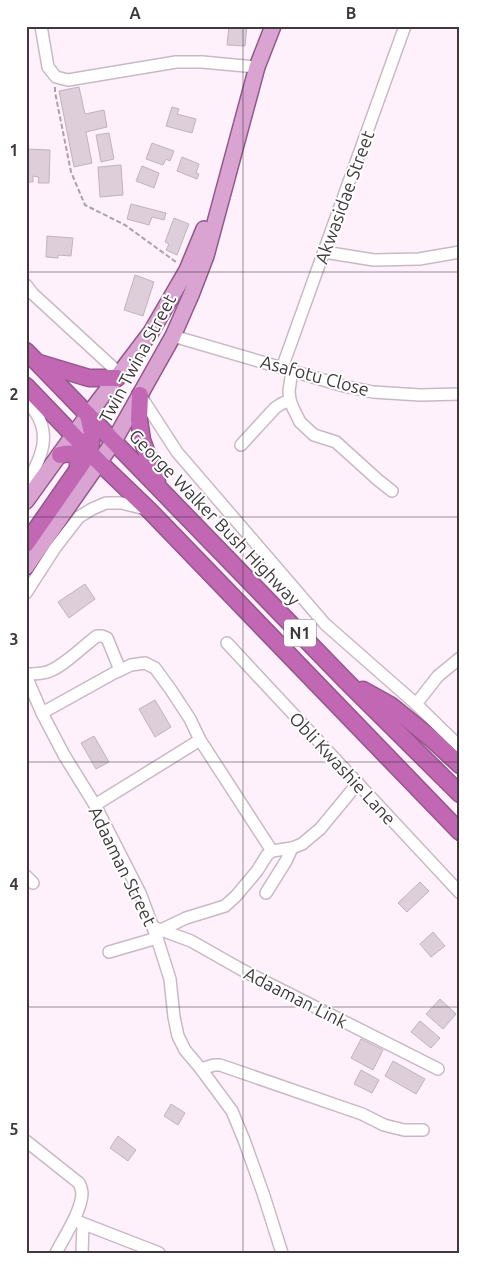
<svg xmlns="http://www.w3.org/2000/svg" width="486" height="1279" viewBox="0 0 486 1279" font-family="Ubuntu,sans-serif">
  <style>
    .building { fill: #deceda; stroke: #c2b2bf }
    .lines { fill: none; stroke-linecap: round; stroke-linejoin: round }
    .minor-casing { stroke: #c9b9c5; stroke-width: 14 }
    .major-casing { stroke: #94578b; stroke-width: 18 }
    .highway-casing { stroke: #94578b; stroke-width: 19 }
    .path { stroke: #aca1aa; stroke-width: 2; stroke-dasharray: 5 2.5; stroke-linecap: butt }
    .minor { stroke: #fff; stroke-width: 11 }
    .major { stroke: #daa4d2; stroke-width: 15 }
    .highway { stroke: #c167b4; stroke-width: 16 }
    .grid { fill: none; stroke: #3f393e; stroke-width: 1; stroke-opacity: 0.55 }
    .labels { text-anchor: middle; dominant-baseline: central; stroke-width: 4; stroke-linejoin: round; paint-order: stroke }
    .shield { fill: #fff; stroke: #797478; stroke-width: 1 }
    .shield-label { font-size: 16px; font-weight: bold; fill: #3f393e }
    .street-label { font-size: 18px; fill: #3f393e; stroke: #fff }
    .neatline { fill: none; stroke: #3f393e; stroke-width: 2 }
    .grid-label { font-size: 16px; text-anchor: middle; font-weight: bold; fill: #3f393e }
  </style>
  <rect width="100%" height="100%" fill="#fff1fc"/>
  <g class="building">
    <polygon points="229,26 247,26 245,46 227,45"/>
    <polygon points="79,87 85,114 104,110 107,127 86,132 92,163 74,167 59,91"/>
    <polygon points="172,107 179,109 177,114 196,119 192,133 166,126"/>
    <polygon points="109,133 114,159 101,162 96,135"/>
    <polygon points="152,143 174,151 170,161 166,159 163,165 146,159"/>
    <polygon points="26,149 50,150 49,183 38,183 39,177 33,176 33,182 26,182"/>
    <polygon points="182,157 199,164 196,173 199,174 197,179 177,171"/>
    <polygon points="121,165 123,195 100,197 98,167"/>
    <polygon points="142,166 159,173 154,188 136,181"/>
    <polygon points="131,204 166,213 164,220 152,217 149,225 127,219"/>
    <polygon points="174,218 189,224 177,255 166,250 169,244 165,242"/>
    <polygon points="47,236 73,238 71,256 58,255 58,258 46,257"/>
    <polygon points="135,275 154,282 143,316 124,310"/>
    <polygon points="85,584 95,599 69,618 58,602"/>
    <polygon points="155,700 171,727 155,737 139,709"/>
    <polygon points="94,736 109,762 96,769 81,743"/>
    <polygon points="420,882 429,891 407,912 398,903"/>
    <polygon points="433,932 445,946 431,957 420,944"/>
    <polygon points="440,999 456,1014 443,1029 426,1014"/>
    <polygon points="420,1021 440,1038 431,1048 411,1032"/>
    <polygon points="361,1039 383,1050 373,1070 351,1058"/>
    <polygon points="393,1061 425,1079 416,1094 385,1076"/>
    <polygon points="361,1070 379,1080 372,1093 354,1084"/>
    <polygon points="171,1104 185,1113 178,1125 164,1116"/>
    <polygon points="118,1136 136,1150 128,1161 110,1148"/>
  </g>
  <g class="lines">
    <defs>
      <g id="minor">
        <polyline points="41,26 48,67 56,77 68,80 176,62 202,62 257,67"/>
        <polyline points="324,252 374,260 419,259 460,252"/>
        <polyline points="26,285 33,294 120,374"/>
        <polyline points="173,336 344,386 373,392 420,395 460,394"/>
        <polyline points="282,368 405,26"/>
        <polyline points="292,370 289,391 290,400 293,408 300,422 314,435 336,442 378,480 392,491"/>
        <polyline points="140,395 177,452 325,624 416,704 460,747"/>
        <path d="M26,401C54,428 44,455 26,484"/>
        <polyline points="241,445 275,408 281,404 290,400"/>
        <polyline points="26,593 55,548 79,517 92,509 106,503 122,503 145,509"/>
        <polyline points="227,643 460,893"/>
        <path d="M26,674C33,674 40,674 47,672C63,667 82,647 97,636H102L107,638L120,670"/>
        <polyline points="26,676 42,713 64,755 95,805 140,893 157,938 170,979 174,1017 178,1036 185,1050 201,1069 232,1111 244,1140 263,1193 282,1253"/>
        <polyline points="416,704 438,676 460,658"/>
        <polyline points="42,713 114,673 131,665 145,663 155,668 171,690 190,719 200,740 272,851"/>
        <polyline points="95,805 200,740"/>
        <polyline points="26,876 33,883"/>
        <polyline points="266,893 286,861 292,848"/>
        <polyline points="153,927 191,941 244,971 438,1069"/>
        <polyline points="161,930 186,918 225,906 236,896 257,871 267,855 272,851 292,848 302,844 320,829 358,783"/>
        <polyline points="109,952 157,938"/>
        <polyline points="201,1069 214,1065 220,1065 362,1114 384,1125 404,1130 423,1130"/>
        <path d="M26,1141L79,1183C81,1187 82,1190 82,1194C81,1212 64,1237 56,1253"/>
        <polyline points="74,1220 159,1253"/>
        <polyline points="82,1253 83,1224"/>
      </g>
      <g id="major">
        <polyline points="26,501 88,415 151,332 187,270 204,229"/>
        <polyline points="26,567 114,441 173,336 191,295 206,256 257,67 273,26"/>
      </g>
      <g id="highway">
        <polyline points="26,351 346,681 460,794"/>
        <polyline points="39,363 89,378 117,378"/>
        <polyline points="26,386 99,462 149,510 460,832"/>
        <polyline points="140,395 139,420 142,440 157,481"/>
        <path d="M60,455C73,451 79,455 78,469"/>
        <polyline points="26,544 90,452 92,433 88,415"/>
        <polyline points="363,690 390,705 432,739 460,765"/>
      </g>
    </defs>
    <use href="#minor" class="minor-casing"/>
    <use href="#major" class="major-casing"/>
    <use href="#highway" class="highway-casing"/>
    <polyline class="path" points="55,87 55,92 71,172 85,205 125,225 176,262"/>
    <use href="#minor" class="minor"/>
    <use href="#major" class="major"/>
    <use href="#highway" class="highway"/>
  </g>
  <path class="grid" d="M243,26V1253M26,272H460M26,517H460M26,762H460M26,1007H460"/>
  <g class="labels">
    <rect class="shield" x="284" y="619.5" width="32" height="27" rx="4"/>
    <g class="shield-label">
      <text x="300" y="633">N1</text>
    </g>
    <g class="street-label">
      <text transform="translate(344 197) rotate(-70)">Akwasidae Street</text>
      <text transform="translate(137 358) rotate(-62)">Twin Twina Street</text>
      <text transform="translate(315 375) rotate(15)">Asafotu Close</text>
      <text transform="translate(215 517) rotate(46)">George Walker Bush Highway</text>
      <text transform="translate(343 768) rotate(47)">Obli Kwashie Lane</text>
      <text transform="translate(123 866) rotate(64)">Adaaman Street</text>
      <text transform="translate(296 997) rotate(27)">Adaaman Link</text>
    </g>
  </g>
  <rect width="486" height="1279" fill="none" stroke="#ffffff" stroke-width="55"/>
  <rect x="28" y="28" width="430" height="1224" class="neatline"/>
  <g class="grid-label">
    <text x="135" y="19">A</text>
    <text x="351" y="19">B</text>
    <text x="14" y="156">1</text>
    <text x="14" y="400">2</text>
    <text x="14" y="645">3</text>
    <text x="14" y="890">4</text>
    <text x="14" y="1135">5</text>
  </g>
</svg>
